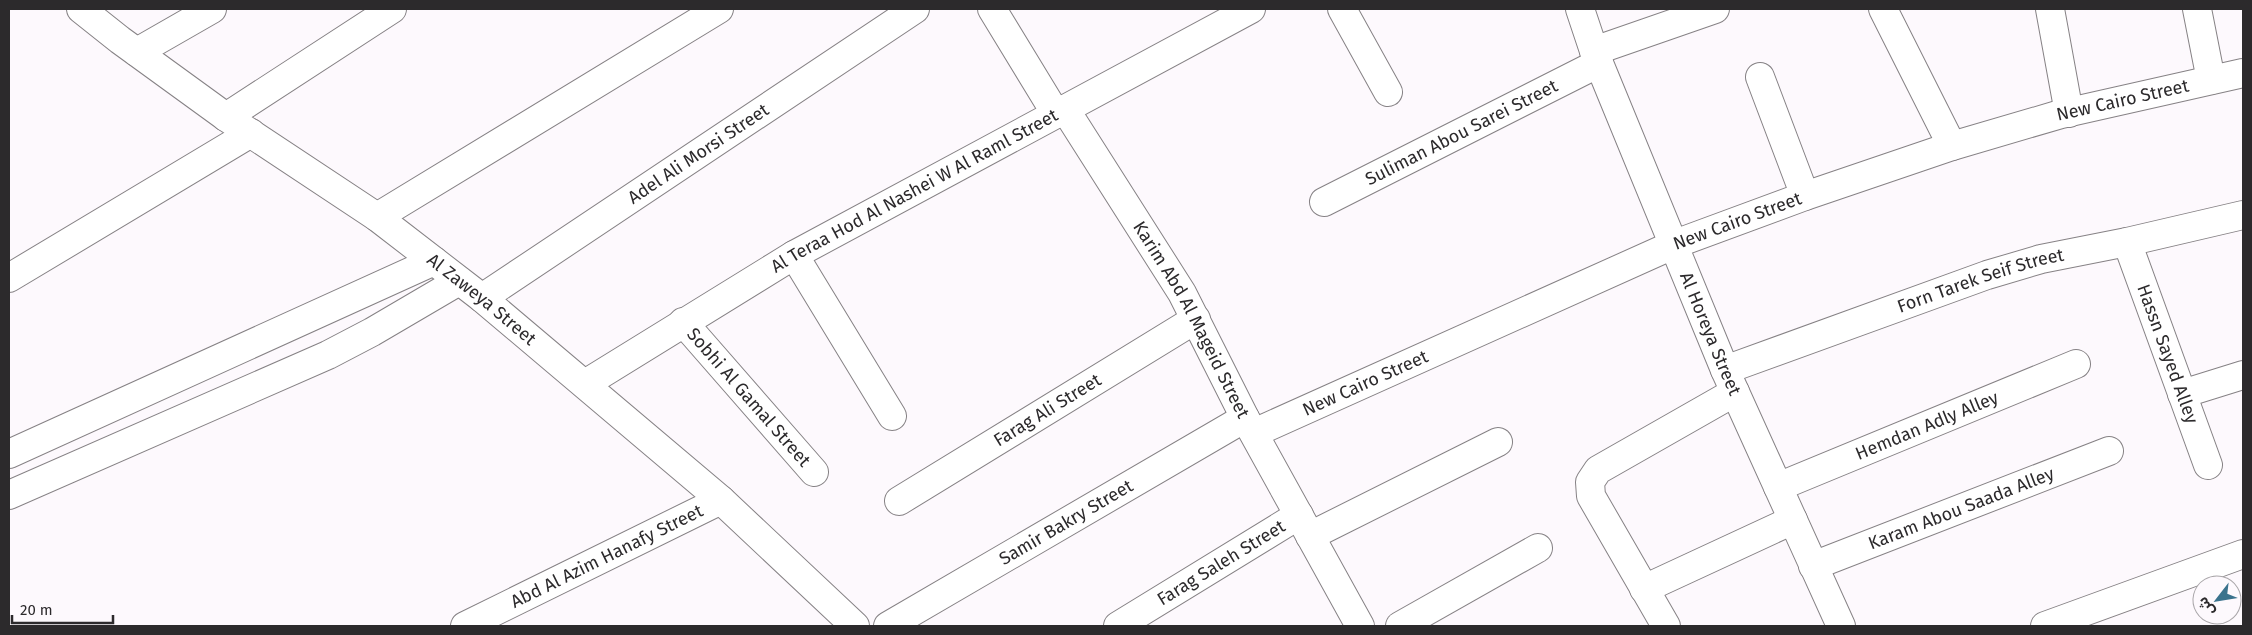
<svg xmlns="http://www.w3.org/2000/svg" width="2252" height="635" viewBox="0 0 2252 635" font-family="'Fira Sans','Noto Sans Arabic',sans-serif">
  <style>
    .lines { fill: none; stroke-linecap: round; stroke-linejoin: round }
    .minor-casing { stroke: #868285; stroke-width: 30 }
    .minor { stroke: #fff; stroke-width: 28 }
    .labels { text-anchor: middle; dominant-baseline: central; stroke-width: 5; stroke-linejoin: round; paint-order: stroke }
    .street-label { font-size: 18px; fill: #2c2a2c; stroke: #fdf9fd }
  </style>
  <rect width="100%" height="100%" fill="#fdf9fd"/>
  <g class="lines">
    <defs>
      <g id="minor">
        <path id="s1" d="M81,9L120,40L226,117L377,217L482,298L721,500L855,626"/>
        <polyline points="992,9 1056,114"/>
        <polyline points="1342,9 1388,92"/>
        <path id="s2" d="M1580,9L1594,51L1725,370L1841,626"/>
        <polyline points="1883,9 1952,146"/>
        <polyline points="2050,9 2069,113"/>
        <polyline points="2197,9 2211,80"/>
        <polyline points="1594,51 1715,9"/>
        <polyline points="137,52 212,9"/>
        <polyline points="1760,77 1805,196"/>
        <path id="s3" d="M1065,109L1182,293L1245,418L1360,626"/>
        <polyline points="226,117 392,9"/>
        <path id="s4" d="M1324,202L1599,63"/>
        <polyline points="377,217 719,9"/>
        <path id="s5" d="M2127,242L2208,465"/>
        <polyline points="794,255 892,416"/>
        <polyline points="9,278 251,133"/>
        <path id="s6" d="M482,298L915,9"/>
        <path id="s7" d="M683,322L814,472"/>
        <path id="s8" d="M1725,370L1987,275L2041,259L2127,242L2243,215"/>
        <path id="s9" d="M585,384L794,255L1251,9"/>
        <polyline points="2182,394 2243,375"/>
        <path id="s10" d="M1254,433L1675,244L1805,196L1952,146L2061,114L2243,73"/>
        <polyline points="9,454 434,261"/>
        <path id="s11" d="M1778,487L2076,364"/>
        <polyline points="9,495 328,355 372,332 459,281"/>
        <path id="s12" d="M899,501L1196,319"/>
        <polyline points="1310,536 1498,442"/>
        <path id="s13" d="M1813,566L2109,451"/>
        <polyline points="1644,589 1793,520"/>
        <path id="s14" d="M465,626L721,500"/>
        <path id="s15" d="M888,626L1245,418"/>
        <path id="s16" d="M1118,626L1299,515"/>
        <polyline points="1400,626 1538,548"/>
        <polyline points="1666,626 1591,496 1590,482 1598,470 1735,392"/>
        <polyline points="2045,626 2243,554"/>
      </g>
    </defs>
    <use href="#minor" class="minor-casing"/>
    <use href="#minor" class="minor"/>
  </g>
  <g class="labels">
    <g class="street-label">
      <text stroke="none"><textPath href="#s10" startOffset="932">New Cairo Street</textPath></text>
      <text stroke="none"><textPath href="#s4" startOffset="154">Suliman Abou Sarei Street</textPath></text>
      <text stroke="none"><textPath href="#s6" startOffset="260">Adel Ali Morsi Street</textPath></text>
      <text stroke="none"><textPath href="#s9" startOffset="382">Al Teraa Hod Al Nashei W Al Raml Street</textPath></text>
      <text stroke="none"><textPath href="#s10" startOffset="528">New Cairo Street</textPath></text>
      <text stroke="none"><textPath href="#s8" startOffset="271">Forn Tarek Seif Street</textPath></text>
      <text stroke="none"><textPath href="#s1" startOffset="495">Al Zaweya Street</textPath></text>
      <text stroke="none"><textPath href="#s3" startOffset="246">Karim Abd Al Mageid Street</textPath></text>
      <text stroke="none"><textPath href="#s2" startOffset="350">Al Horeya Street</textPath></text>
      <text stroke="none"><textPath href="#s5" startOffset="119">Hassn Sayed Alley</textPath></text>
      <text stroke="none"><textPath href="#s10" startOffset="122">New Cairo Street</textPath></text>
      <text stroke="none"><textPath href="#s7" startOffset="100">Sobhi Al Gamal Street</textPath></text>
      <text stroke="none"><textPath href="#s12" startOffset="174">Farag Ali Street</textPath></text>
      <text stroke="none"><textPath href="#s11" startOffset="161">Hemdan Adly Alley</textPath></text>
      <text stroke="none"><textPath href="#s13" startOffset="159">Karam Abou Saada Alley</textPath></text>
      <text stroke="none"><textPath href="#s15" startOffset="206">Samir Bakry Street</textPath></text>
      <text stroke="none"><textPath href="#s14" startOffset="158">Abd Al Azim Hanafy Street</textPath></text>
      <text stroke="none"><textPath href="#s16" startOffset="121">Farag Saleh Street</textPath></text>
    </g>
  </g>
  <rect width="2252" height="635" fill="none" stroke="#2c2a2c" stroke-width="20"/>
  <g transform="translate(2217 600) rotate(239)"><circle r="24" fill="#fdf9fd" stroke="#a9a6a9"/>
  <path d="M0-4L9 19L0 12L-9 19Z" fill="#3a738d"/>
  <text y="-8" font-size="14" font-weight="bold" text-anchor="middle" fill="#2c2a2c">ش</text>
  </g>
  <path d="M12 615v8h101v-8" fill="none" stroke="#2c2a2c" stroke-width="2.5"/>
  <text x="20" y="615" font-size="15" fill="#2c2a2c" stroke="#fdf9fd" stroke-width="4" paint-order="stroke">20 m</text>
</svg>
